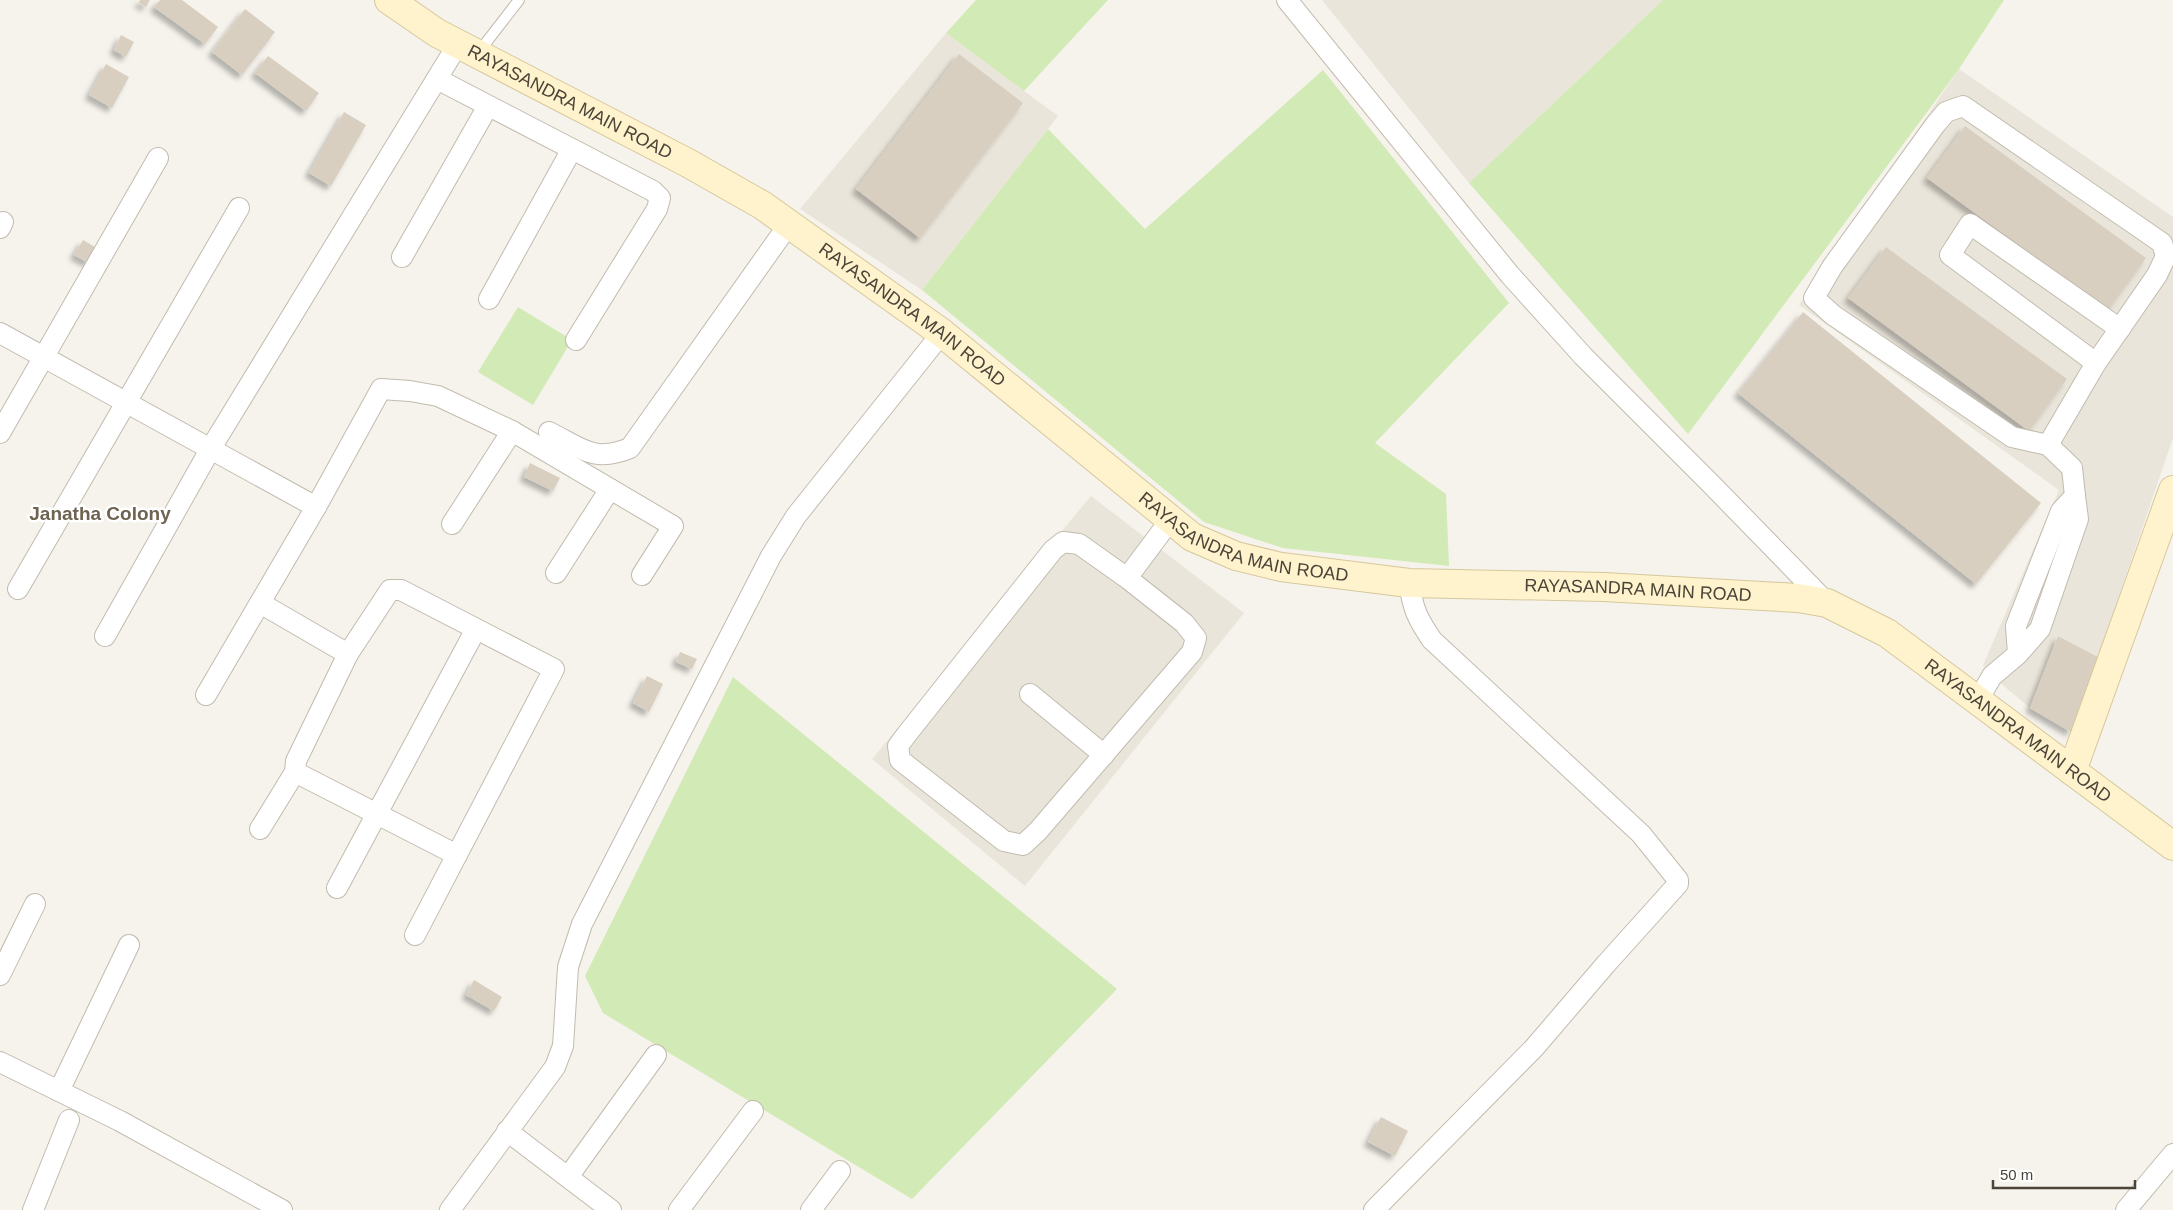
<svg xmlns="http://www.w3.org/2000/svg" width="2173" height="1210" viewBox="0 0 2173 1210" font-family="Helvetica,sans-serif">
  <style>
    .residential { fill: #eae5da }
    .green { fill: #d2eab5 }
    .building { fill: #d8cfc1; filter: url(#shadow) }
    .lines { fill: none; stroke-linecap: round; stroke-linejoin: round }
    .lane-casing { stroke: #c2bbae; stroke-width: 12 }
    .street-casing { stroke: #c2bbae; stroke-width: 22 }
    .secondary-casing { stroke: #d6c79b; stroke-width: 30 }
    .lane { stroke: #fff; stroke-width: 10 }
    .street { stroke: #fff; stroke-width: 20 }
    .secondary { stroke: #fff3cd; stroke-width: 28 }
    .labels { text-anchor: middle; dominant-baseline: central; stroke-width: 5; stroke-linejoin: round; paint-order: stroke }
    .street-label { font-size: 18px; fill: #4b4439; stroke: #fff }
    .neighbourhood-label { font-size: 19px; font-weight: bold; fill: #6e6250; stroke: #fff }
  </style>
  <defs>
    <filter id="shadow"><feDropShadow dx="-4.5" dy="4.5" stdDeviation="2.5" flood-color="#0004"/></filter>
  </defs>
  <rect width="100%" height="100%" fill="#f6f3ec"/>
  <g class="residential">
    <polygon points="1322,0 1663,0 1469,183"/>
    <polygon points="946,33 1058,116 922,290 800,209"/>
    <polygon points="1959,69 2173,217 2173,438 2098,657 2058,636 2030,708 1992,676 1983,665 2059,490 1799,305"/>
    <polygon points="1091,496 1244,613 1025,886 872,759"/>
  </g>
  <g class="green">
    <polygon points="976,0 1108,0 1024,91 946,33"/>
    <polygon points="1663,0 2004,0 1959,69 1688,434 1469,183"/>
    <polygon points="1323,70 1509,303 1375,443 1446,494 1449,566 1283,548 1204,522 922,290 1048,129 1145,229"/>
    <polygon points="518,307 572,340 533,405 478,372"/>
    <polygon points="733,677 1117,989 912,1199 603,1013 585,976"/>
  </g>
  <g class="building">
    <polygon points="140,0 150,0 146,7 139,3"/>
    <polygon points="160,0 182,0 218,27 205,44 154,7"/>
    <polygon points="245,9 275,32 242,75 212,52"/>
    <polygon points="121,35 134,42 126,57 114,50"/>
    <polygon points="959,54 1023,103 920,238 856,189"/>
    <polygon points="268,56 319,93 306,111 255,73"/>
    <polygon points="106,64 129,77 112,108 89,95"/>
    <polygon points="344,112 366,125 331,186 309,173"/>
    <polygon points="1965,126 2146,258 2108,310 1927,178"/>
    <polygon points="83,240 97,248 89,263 74,255"/>
    <polygon points="1886,247 2067,379 2029,431 1848,298"/>
    <polygon points="1803,312 2041,503 1976,584 1738,393"/>
    <polygon points="530,463 560,478 553,491 524,477"/>
    <polygon points="2058,636 2098,657 2071,732 2030,708"/>
    <polygon points="680,652 697,659 692,669 676,662"/>
    <polygon points="647,676 663,684 649,712 633,703"/>
    <polygon points="474,980 502,997 494,1011 466,995"/>
    <polygon points="1381,1117 1408,1131 1395,1156 1368,1142"/>
  </g>
  <g class="lines">
    <defs>
      <polyline id="lane" points="478,53 519,0"/>
      <g id="street">
        <polyline points="1287,0 1510,275 1583,356 1712,485 1827,603"/>
        <polyline points="437,79 653,191 660,198 657,209 576,340"/>
        <polyline points="0,228 3,222"/>
        <polyline points="402,257 488,106"/>
        <polyline points="489,299 572,149"/>
        <polyline points="0,333 316,507"/>
        <polyline points="2096,363 1950,255 1970,224 2120,329"/>
        <path d="M549,432C581,448 594,463 630,448L789,224"/>
        <polyline points="0,433 158,158"/>
        <polyline points="452,524 512,431"/>
        <polyline points="556,573 610,489"/>
        <polyline points="1127,578 1079,544 1063,542 1053,550 907,734 898,746 900,760 1004,841 1023,845 1038,831 1192,652 1196,638 1184,623 1127,578 1171,519"/>
        <polyline points="18,589 239,208"/>
        <polyline points="260,603 348,654 390,590 401,590 554,669 415,935"/>
        <polyline points="105,636 211,448 458,44"/>
        <polyline points="348,654 296,761 295,772 457,855"/>
        <polyline points="2018,654 2016,626 2061,511 2075,496 2072,468 2048,445 2012,437 1833,315 1814,298 1832,267 1935,125 1946,112 1963,106 2162,243 2166,256 2157,275 2096,363 2048,445"/>
        <polyline points="1030,694 1104,755"/>
        <polyline points="206,695 316,507 381,389 410,391 438,396 512,431 673,526 642,575"/>
        <polyline points="1978,700 1992,676 2018,654 2040,629 2078,519 2075,496"/>
        <polyline points="260,829 295,772"/>
        <polyline points="337,888 476,629"/>
        <polyline points="0,975 35,904"/>
        <polyline points="0,1062 120,1121 282,1210"/>
        <polyline points="59,1091 129,945"/>
        <polyline points="507,1131 611,1210"/>
        <polyline points="568,1177 656,1055"/>
        <polyline points="33,1210 69,1120"/>
        <polyline points="450,1210 555,1067 563,1046 568,967 582,924 771,556 796,516 942,333"/>
        <polyline points="679,1210 753,1111"/>
        <polyline points="811,1210 840,1171"/>
        <path d="M1374,1210L1534,1048L1606,964L1678,884V880L1641,834L1432,640C1417,618 1413,609 1409,583"/>
        <polyline points="2126,1210 2173,1154"/>
      </g>
      <g id="secondary">
        <path id="s1" d="M389,0L437,33L688,163L762,205L942,333L1192,537L1236,556L1281,567L1409,583L1604,587L1798,598L1827,603L1887,633L2173,846"/>
        <polyline points="2072,771 2173,490"/>
      </g>
    </defs>
    <use href="#lane" class="lane-casing"/>
    <use href="#street" class="street-casing"/>
    <use href="#secondary" class="secondary-casing"/>
    <use href="#lane" class="lane"/>
    <use href="#street" class="street"/>
    <use href="#secondary" class="secondary"/>
  </g>
  <g class="labels">
    <g class="street-label">
      <text stroke="none"><textPath href="#s1" startOffset="208">RAYASANDRA MAIN ROAD</textPath></text>
      <text stroke="none"><textPath href="#s1" startOffset="612">RAYASANDRA MAIN ROAD</textPath></text>
      <text stroke="none"><textPath href="#s1" startOffset="1018">RAYASANDRA MAIN ROAD</textPath></text>
      <text stroke="none"><textPath href="#s1" startOffset="1422">RAYASANDRA MAIN ROAD</textPath></text>
      <text stroke="none"><textPath href="#s1" startOffset="1842">RAYASANDRA MAIN ROAD</textPath></text>
    </g>
    <g class="neighbourhood-label">
      <text x="100" y="513">Janatha Colony</text>
    </g>
  </g>
  <path d="M1993 1180v8h142v-8" fill="none" stroke="#4b4439" stroke-width="2.5"/>
  <text x="2000" y="1180" font-size="15" fill="#4b4439" stroke="#ffffff" stroke-width="4" paint-order="stroke">50 m</text>
</svg>
